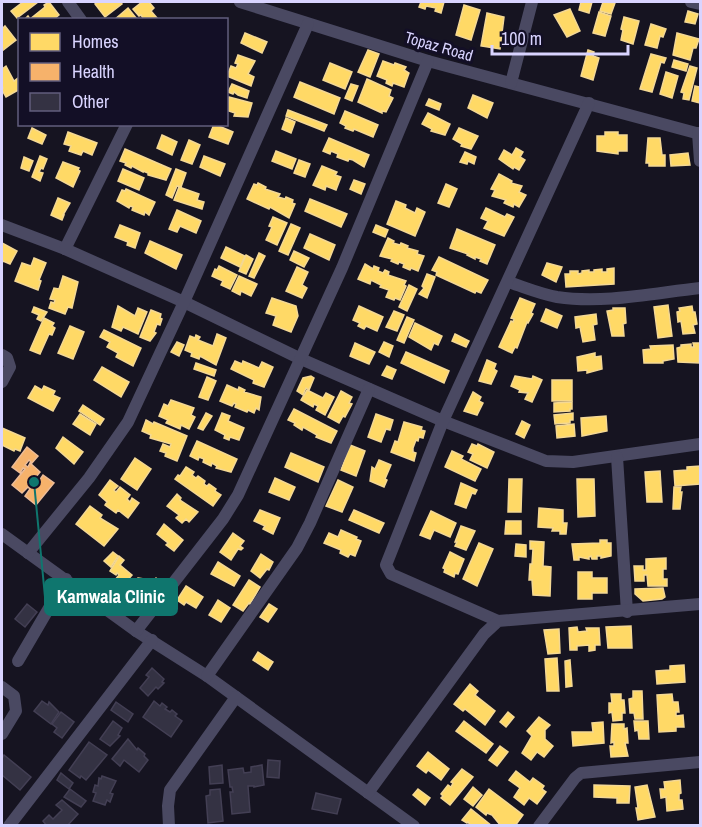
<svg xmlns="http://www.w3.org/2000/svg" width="702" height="827" viewBox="0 0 702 827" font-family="'Archivo Narrow',sans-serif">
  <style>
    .homes { fill: #ffd966; stroke: #f4d894; stroke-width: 1.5 }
    .health { fill: #f6b26b; stroke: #edbc97; stroke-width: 1.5 }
    .building { fill: #343243; stroke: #433f54; stroke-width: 1.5 }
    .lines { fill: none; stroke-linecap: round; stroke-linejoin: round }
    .minor { stroke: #4a4962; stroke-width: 12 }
    .labels { text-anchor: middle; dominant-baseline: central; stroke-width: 6; stroke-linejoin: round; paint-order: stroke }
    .street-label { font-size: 16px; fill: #d9d4ff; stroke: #130f26 }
    .leader { fill: none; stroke: #0f766e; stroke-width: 2 }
    .callout-dot { fill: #0f766e; stroke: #130f26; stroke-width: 2 }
    .callout { fill: #0f766e; stroke: #0f766e; stroke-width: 2 }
    .callout-label { font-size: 18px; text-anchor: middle; font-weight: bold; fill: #fff }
  </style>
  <rect width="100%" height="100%" fill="#161421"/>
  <g class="homes">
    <polygon points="23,2 38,2 17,18 11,11"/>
    <polygon points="49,2 59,15 53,20 24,20 28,16 30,19 45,7 44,5"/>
    <polygon points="98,2 120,2 122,4 105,17 95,4"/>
    <polygon points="142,2 149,2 154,8 151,11 157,18 141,20 143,18 141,15 139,16 133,9"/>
    <polygon points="421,2 444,2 441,13 435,11 436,8 426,6 425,9 419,7"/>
    <polygon points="581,2 592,2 589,13 579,10"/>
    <polygon points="603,2 615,3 611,14 600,11"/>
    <polygon points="464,5 480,10 471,40 456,35"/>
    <polygon points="128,8 136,18 114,20"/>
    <polygon points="570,9 580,31 567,37 554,15"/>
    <polygon points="688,11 698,14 695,24 685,22"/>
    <polygon points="599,12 611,16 605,36 593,33"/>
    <polygon points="487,13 504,17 500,49 481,46"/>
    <polygon points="624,17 639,21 633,44 621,40 623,30 621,29"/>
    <polygon points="651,24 666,29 663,37 660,36 657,48 645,45"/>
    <polygon points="5,26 16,40 2,51 2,29"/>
    <polygon points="245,33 267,42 262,53 241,43"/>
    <polygon points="677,33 699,39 696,48 693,48 690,60 673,55"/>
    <polygon points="368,50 379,54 370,77 358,72"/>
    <polygon points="588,50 594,52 593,56 599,58 593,80 581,76"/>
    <polygon points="651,54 666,58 664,63 661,62 652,92 640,89"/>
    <polygon points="238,55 255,61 248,74 254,77 251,86 227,76 231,66 236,68 238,64 235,63"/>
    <polygon points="674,60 688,64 686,71 672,67"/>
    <polygon points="383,61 394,65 395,63 406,67 404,70 409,73 404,87 393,83 392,86 386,83 387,80 377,76"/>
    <polygon points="330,63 352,72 345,89 323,80"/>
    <polygon points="6,66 14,81 18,78 20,80 20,89 6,97 2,90 3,88 2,85 2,69"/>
    <polygon points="690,66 697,68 689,100 683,99 684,93 681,92"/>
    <polygon points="666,72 678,76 672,98 660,94"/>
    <polygon points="367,79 391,90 389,96 393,98 386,112 382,111 382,113 358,102"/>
    <polygon points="300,82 340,98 334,114 294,97"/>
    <polygon points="232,84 249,91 247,98 238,95 234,92 233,94 228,92"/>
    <polygon points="351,84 358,86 352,101 345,98"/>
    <polygon points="695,86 700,87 700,103 692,101"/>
    <polygon points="473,95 493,103 487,118 468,108"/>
    <polygon points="229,97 252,103 248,117 234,116 235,113 226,110"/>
    <polygon points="429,99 441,104 439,110 426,105"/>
    <polygon points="288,110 327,125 324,131 286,116"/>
    <polygon points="345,111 378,125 373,137 354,129 353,131 345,128 346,126 340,123"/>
    <polygon points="428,113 450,124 445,135 431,131 432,129 422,124"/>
    <polygon points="286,118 295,122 291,133 282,129"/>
    <polygon points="214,124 233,132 228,144 209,137"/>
    <polygon points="32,128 46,135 42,144 28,138"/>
    <polygon points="459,128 478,136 471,149 461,146 462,144 453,139"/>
    <polygon points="68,132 97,143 92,155 83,151 81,155 69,151 71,146 64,144"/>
    <polygon points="605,132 618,132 618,135 627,135 627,151 618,151 618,154 597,151 597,136 605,136"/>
    <polygon points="162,135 177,142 172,155 157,148"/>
    <polygon points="329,138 369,155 364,167 353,160 349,159 348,161 337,157 338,154 331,151 330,154 323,151"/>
    <polygon points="648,138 660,138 662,155 665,155 665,166 649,166 649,163 646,163"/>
    <polygon points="189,140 200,145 192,164 181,160"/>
    <polygon points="516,148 523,152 520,157 525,160 519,170 514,167 513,169 499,159 504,150 512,155"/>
    <polygon points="125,149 171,169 166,180 148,175 148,173 143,171 143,172 132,166 131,168 125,165 126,163 120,161"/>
    <polygon points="276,151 296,159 292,169 272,161"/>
    <polygon points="465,152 476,157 474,164 468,161 467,164 460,162"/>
    <polygon points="688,153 690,165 671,166 670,155"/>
    <polygon points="40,156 47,159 43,169 41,168 39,172 43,173 40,181 32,177"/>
    <polygon points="204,156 225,164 220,176 200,167"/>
    <polygon points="24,157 33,161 29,171 21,168"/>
    <polygon points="299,160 310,164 305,177 294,173"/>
    <polygon points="63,162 79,168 78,170 80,171 73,187 56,178"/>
    <polygon points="322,166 337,172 335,175 341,177 336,190 326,186 325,190 313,185"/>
    <polygon points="123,169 144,178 139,190 118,181"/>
    <polygon points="176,169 186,173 181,187 177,186 172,198 166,195"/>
    <polygon points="499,174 512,181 511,183 522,186 519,192 526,195 519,207 514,204 513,207 504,203 506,200 492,196 495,190 491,189"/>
    <polygon points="354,180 365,184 361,194 350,189"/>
    <polygon points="258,183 266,187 265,189 280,194 278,197 285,199 286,197 293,200 292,203 295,204 289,218 270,207 269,209 247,199 254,184 257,185"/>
    <polygon points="446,184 457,189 449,207 438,203"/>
    <polygon points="179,187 199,194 197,200 204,202 202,209 174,200"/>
    <polygon points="126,189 155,202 149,215 145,212 144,215 132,210 133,207 130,206 129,208 117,201 122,190 125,191"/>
    <polygon points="58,198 70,203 63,215 64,215 62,220 51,215"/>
    <polygon points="310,199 347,214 341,227 305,211"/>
    <polygon points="396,201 406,205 405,208 415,213 417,208 425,212 415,236 387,224"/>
    <polygon points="486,208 505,217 507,214 514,217 504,236 484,228 488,221 481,218"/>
    <polygon points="177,210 201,221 196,233 180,226 177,232 169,229"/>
    <polygon points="273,217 287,223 277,245 266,240 272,227 269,226"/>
    <polygon points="291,224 300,228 288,255 279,251"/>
    <polygon points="120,225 140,233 135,248 127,245 128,242 115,237"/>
    <polygon points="376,225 388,230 385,237 373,232"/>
    <polygon points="457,229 495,245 487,264 480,261 481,259 475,257 475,259 467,255 468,254 450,248"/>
    <polygon points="310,234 335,245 329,260 304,248"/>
    <polygon points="388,238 394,241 393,243 400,245 401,243 408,246 407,248 418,251 417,254 424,256 418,271 411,268 410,270 403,267 404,264 399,262 398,264 391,261 392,259 380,256"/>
    <polygon points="150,241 182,255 176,269 145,253"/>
    <polygon points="2,243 17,251 10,264 3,261 2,263"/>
    <polygon points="226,247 245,256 240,267 221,258"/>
    <polygon points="294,251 309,258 304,267 290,260"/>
    <polygon points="259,253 265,256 254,278 249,276"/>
    <polygon points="246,255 253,259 246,274 239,271"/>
    <polygon points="439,257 488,280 481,293 476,291 475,293 436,275 437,272 432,270"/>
    <polygon points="34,258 46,263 39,280 41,281 38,290 15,281 22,263 31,266"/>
    <polygon points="547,263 562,267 556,282 542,275"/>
    <polygon points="365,264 373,269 374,266 379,268 378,271 383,273 385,270 389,272 388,275 406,281 404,285 406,286 400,300 395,298 394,300 386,297 389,290 380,287 381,285 371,280 370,284 358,279"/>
    <polygon points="219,266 237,275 230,289 221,285 223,281 212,276 215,269 217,270"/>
    <polygon points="297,267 308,272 302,285 307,288 302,298 286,291"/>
    <polygon points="614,268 614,284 566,287 565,274 570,274 570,271 578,271 578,274 582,273 582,271 589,270 589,272 594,272 594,270 602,269 602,272 607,272 607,269"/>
    <polygon points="427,274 435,277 427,298 419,294 424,288 422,286"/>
    <polygon points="63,276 78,282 72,308 68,307 65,314 49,308 51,302 54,303 55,300 50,299 54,288 59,289"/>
    <polygon points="239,276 257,284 251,296 241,291 240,295 232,291"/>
    <polygon points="409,285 417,289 407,311 399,307"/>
    <polygon points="272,298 296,306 298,316 291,332 273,325 276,316 266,313"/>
    <polygon points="520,298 535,304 531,313 533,314 528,323 527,322 517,348 515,347 512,353 499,347 511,321 513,322 514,319 511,318"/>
    <polygon points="668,305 672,336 658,338 654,307"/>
    <polygon points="118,306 135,316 138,308 147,312 138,334 123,327 121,331 112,327"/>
    <polygon points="359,306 383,317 377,331 366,326 364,329 358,326 360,323 353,320"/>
    <polygon points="692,306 693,312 695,312 697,324 693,325 695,333 683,334 681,321 678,322 677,312 680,311 679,308"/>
    <polygon points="34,307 47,312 41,321 37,319 39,315 32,312"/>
    <polygon points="613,308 625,308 626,323 623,324 624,336 612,336 607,311 613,310"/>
    <polygon points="546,309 562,316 557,328 541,321"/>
    <polygon points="151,310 161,314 160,318 162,319 160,325 157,324 154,332 156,333 150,341 140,337"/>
    <polygon points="394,311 404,315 397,331 386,327"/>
    <polygon points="596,314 597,324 593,325 595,340 583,342 580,327 576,328 575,317"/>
    <polygon points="407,317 414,320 404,343 397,340"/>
    <polygon points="44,318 54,323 52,326 55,328 52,335 49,334 40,354 30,350"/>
    <polygon points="415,323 442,336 438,345 434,343 431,350 409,337"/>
    <polygon points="70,326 84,332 73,359 58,353"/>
    <polygon points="104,330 141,348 133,366 116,357 118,353 107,347 110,342 100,337"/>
    <polygon points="217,334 226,338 216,365 200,356 199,359 191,356 192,353 185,350 190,336 195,338 196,335 200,337 198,340 213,346"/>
    <polygon points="455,334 469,341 466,347 452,341"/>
    <polygon points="177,342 184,345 179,356 171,352"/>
    <polygon points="384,342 393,346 389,357 379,352"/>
    <polygon points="355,343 375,352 369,364 350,356"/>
    <polygon points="693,343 700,343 699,363 678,362 677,348 681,347 681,345 691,344 691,347 694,347"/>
    <polygon points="673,345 674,359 663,361 663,363 644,363 643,350 651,349 650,346"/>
    <polygon points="406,352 449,371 444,383 401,363"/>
    <polygon points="595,353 595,357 601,356 602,369 587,373 587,370 578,371 577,357"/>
    <polygon points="487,360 496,364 494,369 497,371 491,384 479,381"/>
    <polygon points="235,361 242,364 243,361 259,368 262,362 273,367 264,387 253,383 254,380 231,369"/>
    <polygon points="196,363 216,370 214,376 194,369"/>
    <polygon points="387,366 396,370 392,379 382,375"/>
    <polygon points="102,367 129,382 121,397 94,380"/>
    <polygon points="311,376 314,378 309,390 306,388 303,395 297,391 303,378"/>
    <polygon points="515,376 532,379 533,376 542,380 532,402 525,399 528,393 519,392 520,390 511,386"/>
    <polygon points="207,377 216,381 208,400 199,397"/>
    <rect x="552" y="380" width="20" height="21"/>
    <polygon points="227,385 238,390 239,387 245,390 244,392 261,397 259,410 256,408 254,413 248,410 247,412 235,407 236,404 234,403 232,406 220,401"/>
    <polygon points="35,386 42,390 44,386 55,391 53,395 60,398 53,411 28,398"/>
    <polygon points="307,390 323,398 326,393 334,397 325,415 316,410 318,406 314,404 313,407 301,400"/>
    <polygon points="341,391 352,397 349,403 352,404 345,417 343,416 339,423 328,417"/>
    <polygon points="473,392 481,397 479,401 483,403 477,415 464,411"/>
    <polygon points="171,400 194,408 191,415 195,417 189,429 181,425 180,429 166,423 168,420 159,416 164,404 168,406"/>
    <polygon points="572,402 572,409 570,409 570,411 554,412 554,403"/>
    <polygon points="83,405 104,419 100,425 79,411"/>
    <polygon points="294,409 337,431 331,443 316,437 317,435 303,427 302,430 294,425 295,423 288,420"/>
    <polygon points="206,413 212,416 203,430 198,428"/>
    <polygon points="222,413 230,416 228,421 244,428 239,440 230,437 229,440 224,438 225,435 215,430"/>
    <polygon points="573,413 573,420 570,420 570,423 555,424 554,415"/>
    <polygon points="80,414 96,424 90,435 73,424"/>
    <polygon points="376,414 393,420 390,430 386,429 381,442 368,437"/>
    <polygon points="606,416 607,431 582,436 581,418"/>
    <polygon points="146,420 153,424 154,422 187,436 177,461 165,456 166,453 160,451 163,444 170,447 171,444 150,438 151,435 142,431"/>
    <polygon points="522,421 530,425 524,438 516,434"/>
    <polygon points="404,422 422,427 421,430 425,431 423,438 419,437 418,441 416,440 413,448 413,452 416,453 414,461 391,452 395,441 398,442"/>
    <polygon points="574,424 575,436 557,438 556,426"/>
    <polygon points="2,428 25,438 20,451 15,449 14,451 2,445"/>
    <polygon points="63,437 83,452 74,464 56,448"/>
    <polygon points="197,441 237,459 231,472 216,468 217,466 212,463 211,466 203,462 204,459 199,457 198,460 190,456"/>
    <polygon points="472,444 477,446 478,444 494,452 487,468 470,460 473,454 468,452"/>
    <polygon points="350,445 365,451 356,476 341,470"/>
    <polygon points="452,451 463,456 461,459 481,469 475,481 445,467"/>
    <polygon points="291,453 324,467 318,482 285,467"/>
    <polygon points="135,458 151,469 137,490 121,479"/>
    <polygon points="379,460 391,465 385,479 387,480 384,487 370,481 372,467 375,469"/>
    <polygon points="700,466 700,484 675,486 674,471 687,470 687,467"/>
    <polygon points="186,467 194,472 192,475 196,478 198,476 205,481 204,484 207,486 209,484 216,489 215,491 221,495 213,506 175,479 178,475 180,476"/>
    <polygon points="660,471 662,502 647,502 645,472"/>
    <polygon points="275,478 295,487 289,500 269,492"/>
    <polygon points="509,479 522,479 521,512 508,512"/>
    <polygon points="577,479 594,479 595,516 578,517"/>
    <polygon points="110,480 118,486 114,490 116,492 120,487 130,495 127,499 130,502 132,498 139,503 128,518 118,510 116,513 105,505 107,502 99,495"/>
    <polygon points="338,480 353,487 342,512 326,506"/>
    <polygon points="461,483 477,490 475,494 472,493 466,508 455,504"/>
    <polygon points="674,487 681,487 680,492 682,492 680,509 673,509"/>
    <polygon points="177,494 181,498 180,500 198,512 189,522 186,519 182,523 176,518 179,515 167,506"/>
    <polygon points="90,506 102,515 100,518 118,529 104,546 76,524"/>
    <polygon points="539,508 563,510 563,523 567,523 566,534 560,534 560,531 552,531 553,528 538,527"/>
    <polygon points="260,510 280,518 273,534 263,529 265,526 254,521"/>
    <polygon points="354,510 384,523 379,533 349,520"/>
    <polygon points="431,511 456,523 450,537 434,530 430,539 420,535"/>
    <polygon points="506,521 521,521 521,534 505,534"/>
    <polygon points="164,524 183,540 174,551 166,545 168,543 157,534"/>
    <polygon points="461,526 475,531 466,550 455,546 457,542 455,542"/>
    <polygon points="341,530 357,537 356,539 361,541 355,556 350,554 348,557 340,553 341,550 324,543 329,533 338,537"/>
    <polygon points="233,533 244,541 240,546 243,548 241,550 238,549 231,560 220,552"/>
    <polygon points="600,540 607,540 607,543 611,543 611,556 601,558 601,556 597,556 597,559 592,559 591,556 589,557 589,559 579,557 579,560 574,560 572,544 600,543"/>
    <polygon points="530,541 544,542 543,566 551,567 550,596 533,595 532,580 529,580 530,564 532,564 533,549 530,549"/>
    <polygon points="479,543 493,549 477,586 463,579"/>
    <polygon points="516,544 526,545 526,557 515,556"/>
    <polygon points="113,552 118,556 111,567 104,561"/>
    <polygon points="450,552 464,559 458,574 455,573 454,577 444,572 445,569 443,568"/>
    <polygon points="261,554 273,562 269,570 267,569 260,578 251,571"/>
    <polygon points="119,556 124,560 120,565 132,575 125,583 121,580 120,582 117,581 115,580 119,575 117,573 116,575 110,571"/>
    <polygon points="666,558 666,569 663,569 663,579 667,579 667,586 648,586 647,575 644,575 644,581 635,581 634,566 643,566 643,570 646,570 646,559"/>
    <polygon points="218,562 240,576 234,586 211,574"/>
    <polygon points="578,572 592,572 592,578 607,578 607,593 592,593 592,599 578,599"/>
    <polygon points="138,578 150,580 150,584 152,584 156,578 160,581 152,594 141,594 137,591"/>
    <polygon points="249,580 260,587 250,604 249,603 243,611 233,605"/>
    <polygon points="186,586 203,597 196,608 186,602 184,605 177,600"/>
    <polygon points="663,588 665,597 662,599 643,601 635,594 635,589"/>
    <polygon points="218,600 230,608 221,622 209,615"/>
    <polygon points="269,604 277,609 268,622 260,617"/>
    <polygon points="631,626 632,648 608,648 606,627"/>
    <polygon points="577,627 578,632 587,631 586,628 599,628 600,645 595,645 595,650 589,651 589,645 577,646 577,650 570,650 569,628"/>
    <polygon points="559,629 560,653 548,654 544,630"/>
    <polygon points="258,652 273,662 268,670 253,660"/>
    <polygon points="557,658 559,691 547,691 545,659"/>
    <polygon points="570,660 572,686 566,687 565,661"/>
    <polygon points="684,665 685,682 657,684 656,671 670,670 670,666"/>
    <polygon points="470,684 478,691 475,695 495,711 485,725 465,709 463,711 454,704"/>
    <polygon points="633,691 642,691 643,719 635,719 634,713 630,713 629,699 633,698"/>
    <polygon points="611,694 621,694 621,700 624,700 625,713 622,713 622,720 613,721 612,712 609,713 609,703 612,703"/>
    <polygon points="672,694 673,702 678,702 679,712 676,712 676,716 683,715 684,727 676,727 676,731 659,732 657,695"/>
    <polygon points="508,712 514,717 506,727 500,722"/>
    <polygon points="539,717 550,725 545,730 545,739 553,746 544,757 537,752 531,760 522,753 532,736 527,731"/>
    <polygon points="464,721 493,744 486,753 456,731"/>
    <polygon points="634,721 648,721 649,739 639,739 638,730 635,731"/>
    <polygon points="603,722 604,743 573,746 572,732 593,732 592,723"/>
    <polygon points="612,724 624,724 624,729 627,728 628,743 625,743 628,756 611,757 610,746 614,746 614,742 611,743"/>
    <polygon points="500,746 508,752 497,766 489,760"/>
    <polygon points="428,752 449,769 441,780 428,770 426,773 417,766"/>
    <polygon points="462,769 473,777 450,805 441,798 443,796 441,794 448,785 451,787 453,783 451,782"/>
    <polygon points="516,771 530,782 533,778 544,786 542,789 546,792 537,804 529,798 524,805 514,797 520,788 509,780"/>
    <polygon points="680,780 681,793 679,794 679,800 682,800 683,809 667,811 666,797 661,798 660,789 665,789 664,782"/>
    <polygon points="594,785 630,786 629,803 617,803 617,798 594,797"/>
    <polygon points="647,785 655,817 638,820 636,808 638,808 635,787"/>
    <polygon points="473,787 482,795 473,806 464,799"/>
    <polygon points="418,789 430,798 425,805 413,795"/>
    <polygon points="489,789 523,815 515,826 501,826 492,815 487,813 486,815 476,807"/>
    <polygon points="471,809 492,826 471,826 468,822 467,823 462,820"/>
  </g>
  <polygon class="health" points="27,447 38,456 32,463 29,460 25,465 28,467 30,463 40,472 35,478 39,481 43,475 54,483 36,505 25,496 30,489 28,487 22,493 12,485 25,469 23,468 20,473 12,467"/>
  <g class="building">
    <polygon points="27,604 37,612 25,627 15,619"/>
    <polygon points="152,668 164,679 162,682 164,683 158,689 156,687 148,696 140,688 149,677 146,675"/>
    <polygon points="42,701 48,705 49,702 59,712 51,724 34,711"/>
    <polygon points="154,701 160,706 162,703 167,707 165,709 170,712 172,710 177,714 175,716 182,721 171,737 143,717"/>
    <polygon points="116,702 133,714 128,722 111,710"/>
    <polygon points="61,712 74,722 62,738 54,732 57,728 52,724"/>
    <polygon points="113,721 122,728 118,735 120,736 110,746 100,739"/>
    <polygon points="128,739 137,750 138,748 145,754 144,756 148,760 139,772 124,760 120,766 112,759"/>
    <polygon points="89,742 107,755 86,780 81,776 80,778 69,770"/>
    <polygon points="4,755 31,777 20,790 2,775 2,759"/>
    <polygon points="268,760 280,761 279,778 267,777"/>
    <polygon points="222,765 223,783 210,784 209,767"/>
    <polygon points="262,765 264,785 254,787 254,786 248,786 250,812 232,814 230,792 233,792 232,787 230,787 228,770 243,768 244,773 251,772 251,767"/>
    <polygon points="61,773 73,783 69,789 57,780"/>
    <polygon points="102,776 116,781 110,793 113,794 110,802 107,800 105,805 93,801 96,793 93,792 95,785 98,786 99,778 101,779"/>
    <polygon points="70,789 86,801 81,807 64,797"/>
    <polygon points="220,789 223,821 208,823 206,796 210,795 210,790"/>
    <polygon points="316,793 341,799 337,814 312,809"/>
    <polygon points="62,800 78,814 67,826 47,826 43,821 49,815 53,819 62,810 56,805"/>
  </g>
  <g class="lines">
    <g class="minor">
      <polyline points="68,2 81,20"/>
      <polyline points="240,2 428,61 700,134"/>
      <polyline points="691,2 700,4"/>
      <polyline points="511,83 532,2"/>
      <polyline points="698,133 700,161"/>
      <polyline points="2,225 65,249 184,302 301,359 443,421 546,461 573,462 700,444"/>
      <polyline points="65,249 127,124"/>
      <path d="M508,282C524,287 540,294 557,297C604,304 654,293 700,288"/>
      <polyline points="2,355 7,358 10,367 2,382"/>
      <polyline points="617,457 627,612"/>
      <polyline points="2,534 136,631 207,676 414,826"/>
      <polyline points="28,553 89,478 128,422 184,302 308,24"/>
      <polyline points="498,621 391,574 386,565 443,421 589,103"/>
      <polyline points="136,631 223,519 238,495 342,268 428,61"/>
      <polyline points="18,661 66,579"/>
      <polyline points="207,676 297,548 310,523 369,389"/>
      <polyline points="2,687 14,696 16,711 2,734"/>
      <polyline points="368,793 484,634 498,621 700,604"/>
      <polyline points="9,826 152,640"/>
      <polyline points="169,826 168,806 170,790 236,697"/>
      <polyline points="539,826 575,778 581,773 700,762"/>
    </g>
  </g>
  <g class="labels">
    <g class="street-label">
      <text transform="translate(439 46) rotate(16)">Topaz Road</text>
    </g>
  </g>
  <path class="leader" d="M34 482L45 597"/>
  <circle class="callout-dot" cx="34" cy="482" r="6"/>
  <rect class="callout" x="45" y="579" width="132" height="36" rx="6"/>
  <g class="callout-label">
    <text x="111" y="603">Kamwala Clinic</text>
  </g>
  <rect width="702" height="827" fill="none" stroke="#d9d4ff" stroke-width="6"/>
  <rect x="18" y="18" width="210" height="108" fill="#130f26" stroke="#625e7d" stroke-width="1.5"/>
  <rect x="30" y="33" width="30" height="18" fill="#ffd966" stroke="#625e7d" stroke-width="1.5"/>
  <text x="72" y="48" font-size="18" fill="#d9d4ff">Homes</text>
  <rect x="30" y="63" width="30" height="18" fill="#f6b26b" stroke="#625e7d" stroke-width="1.5"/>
  <text x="72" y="78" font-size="18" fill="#d9d4ff">Health</text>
  <rect x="30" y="93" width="30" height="18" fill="#343243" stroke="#625e7d" stroke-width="1.5"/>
  <text x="72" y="108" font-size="18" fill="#d9d4ff">Other</text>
  <path d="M492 45v9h136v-9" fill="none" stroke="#d9d4ff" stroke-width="3"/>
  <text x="501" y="45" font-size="18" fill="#d9d4ff" stroke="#130f26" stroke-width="4.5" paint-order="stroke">100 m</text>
</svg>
